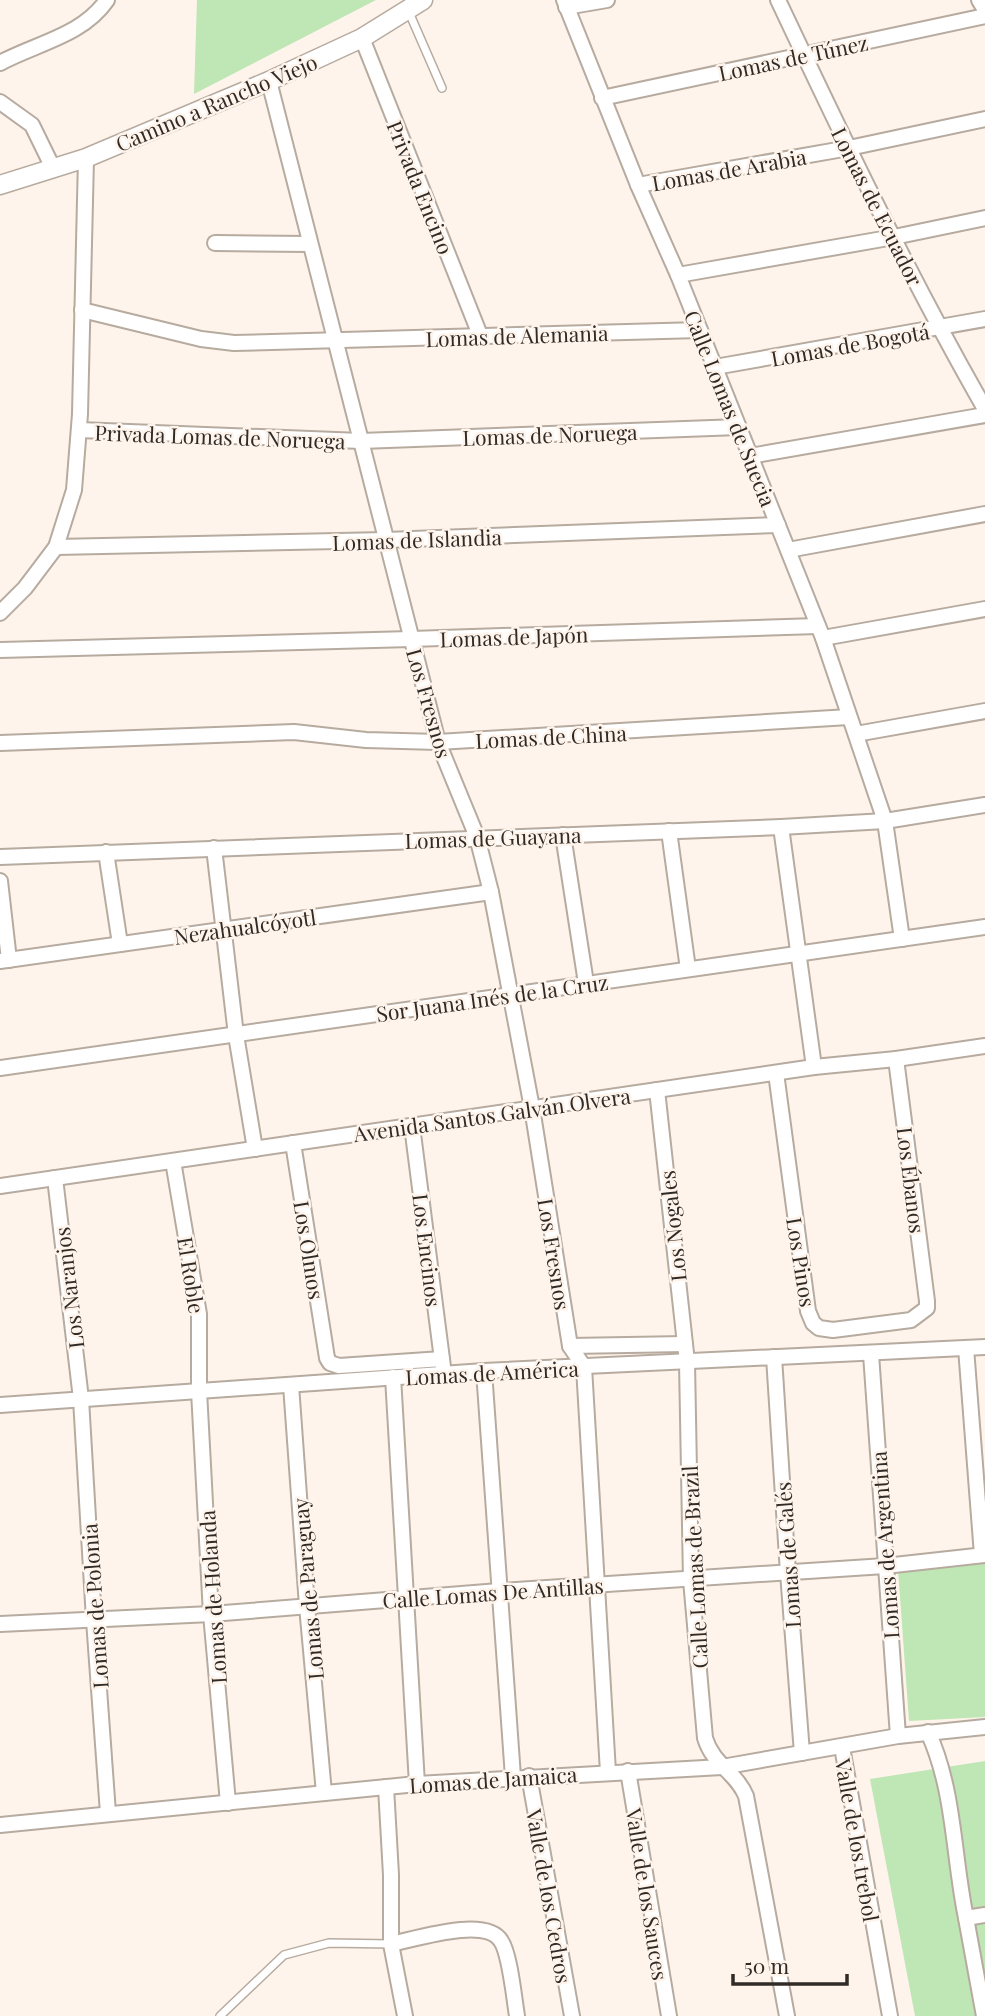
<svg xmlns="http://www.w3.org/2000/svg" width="985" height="2016" viewBox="0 0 985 2016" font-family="'Playfair Display',serif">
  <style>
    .green { fill: #bfe6b5 }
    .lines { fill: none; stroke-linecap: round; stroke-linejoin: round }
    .service-casing { stroke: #b7aba0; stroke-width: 10 }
    .minor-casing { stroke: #b7aba0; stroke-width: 18 }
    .tertiary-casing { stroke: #b7aba0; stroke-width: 21 }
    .service { stroke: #fff; stroke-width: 7 }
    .minor { stroke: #fff; stroke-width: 14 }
    .tertiary { stroke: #fff; stroke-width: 18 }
    .labels { text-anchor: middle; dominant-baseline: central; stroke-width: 5; stroke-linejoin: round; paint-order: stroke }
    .street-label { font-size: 21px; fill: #302b27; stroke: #fff4eb }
  </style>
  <rect width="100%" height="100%" fill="#fff4eb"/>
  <g class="green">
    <polygon points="197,0 376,0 194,94"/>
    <polygon points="985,1561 985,1717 909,1721 898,1570"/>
    <polygon points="985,1761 985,2016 915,2016 870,1779"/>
  </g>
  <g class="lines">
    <defs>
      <g id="service">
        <polyline points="408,10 442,88"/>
        <polyline points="220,2016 284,1955 329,1943 391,1944"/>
      </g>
      <g id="minor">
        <polyline points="564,0 638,185 678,275 823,638 885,821 902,939"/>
        <path d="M778,0C843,138 909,276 985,409"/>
        <polyline points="979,0 985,10"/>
        <polyline points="566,7 607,0"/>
        <polyline points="362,38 480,335"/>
        <path d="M0,63C37,43 82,36 107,0"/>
        <polyline points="269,81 438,742 477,837 491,892 532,1108 570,1346 584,1367 608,1772"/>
        <polyline points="602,98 985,16"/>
        <polyline points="0,102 32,125 53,168"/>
        <polyline points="638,185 849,148 985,119"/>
        <polyline points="215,243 310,244"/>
        <polyline points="678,275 894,237 985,218"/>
        <polyline points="82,310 201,339 234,343 700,330"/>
        <polyline points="715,367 985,319"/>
        <polyline points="79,430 361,441 739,427"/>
        <polyline points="750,456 985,415"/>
        <polyline points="56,547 386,540 778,525"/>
        <polyline points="788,550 985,514"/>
        <polyline points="0,613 25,588 56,547 74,490 80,414 86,158"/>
        <polyline points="823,638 985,609"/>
        <polyline points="0,650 411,639 818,626"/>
        <polyline points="856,734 985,711"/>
        <polyline points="0,743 294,732 366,740 438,742 849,717"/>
        <polyline points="781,827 814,1067"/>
        <polyline points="669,831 688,969"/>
        <polyline points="563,835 586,983"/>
        <polyline points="214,848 236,1035 255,1149"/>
        <polyline points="106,852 120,944"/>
        <polyline points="0,857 781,827 885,821 985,805"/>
        <polyline points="0,881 9,960"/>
        <polyline points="0,961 491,892"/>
        <polyline points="0,1068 985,927"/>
        <polyline points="776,1073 808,1311 813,1323 819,1328 833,1330 911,1320 927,1308 927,1301 896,1059"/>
        <path d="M657,1090L687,1362L691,1580L705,1738C713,1765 736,1772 746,1796L787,2016"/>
        <polyline points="412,1126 443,1367"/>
        <polyline points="293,1143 327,1358 330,1363 339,1366 442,1359"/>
        <polyline points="173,1161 199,1314 199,1391 211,1614 228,1803"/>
        <polyline points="55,1178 81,1399 94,1620 108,1813"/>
        <polyline points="0,1186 814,1067 896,1059 985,1046"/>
        <polyline points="570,1346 685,1344"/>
        <polyline points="966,1348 982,1555"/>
        <polyline points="871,1354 898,1736"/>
        <polyline points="774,1357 788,1573 802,1753"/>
        <polyline points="484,1371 513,1777"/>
        <polyline points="393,1377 417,1784"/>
        <polyline points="291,1385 307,1606 324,1793"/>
        <polyline points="0,1405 484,1371 985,1347"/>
        <polyline points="0,1624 211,1614 499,1591 885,1566 985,1555"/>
        <path d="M928,1732C955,1791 953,1856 966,1918L985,1915"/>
        <polyline points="842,1747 890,2016"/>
        <polyline points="628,1771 669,2016"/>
        <polyline points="529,1776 572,2016"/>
        <polyline points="386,1787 391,1875 391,1944 405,2016"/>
        <polyline points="0,1825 417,1784 722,1767 898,1736 985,1727"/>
        <polyline points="966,1918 984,2016"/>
        <path d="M391,1944C416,1939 486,1916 501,1941C510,1954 514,1998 517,2016"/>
      </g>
      <polyline id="tertiary" points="0,185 86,158 269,81 362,38 423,0"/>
    </defs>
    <use href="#service" class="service-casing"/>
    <use href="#minor" class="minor-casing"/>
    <use href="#tertiary" class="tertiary-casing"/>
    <use href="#service" class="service"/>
    <use href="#minor" class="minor"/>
    <use href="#tertiary" class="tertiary"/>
  </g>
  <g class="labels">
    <g class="street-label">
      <text transform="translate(793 57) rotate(-12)">Lomas de Túnez</text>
      <text transform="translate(216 102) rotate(-23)">Camino a Rancho Viejo</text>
      <text transform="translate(729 169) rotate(-10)">Lomas de Arabia</text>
      <text transform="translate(421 187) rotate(68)">Privada Encino</text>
      <text transform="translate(878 206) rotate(63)">Lomas de Ecuador</text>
      <text transform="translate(517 335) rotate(-2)">Lomas de Alemania</text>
      <text transform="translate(850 344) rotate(-10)">Lomas de Bogotá</text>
      <text transform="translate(731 408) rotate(68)">Calle Lomas de Suecia</text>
      <text transform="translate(550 434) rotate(-2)">Lomas de Noruega</text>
      <text transform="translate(220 436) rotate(2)">Privada Lomas de Noruega</text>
      <text transform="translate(417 539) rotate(-2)">Lomas de Islandia</text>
      <text transform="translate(514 636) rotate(-2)">Lomas de Japón</text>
      <text transform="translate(430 703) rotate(74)">Los Fresnos</text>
      <text transform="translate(551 736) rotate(-3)">Lomas de China</text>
      <text transform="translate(493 837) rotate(-2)">Lomas de Guayana</text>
      <text transform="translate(245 926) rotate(-8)">Nezahualcóyotl</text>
      <text transform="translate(492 997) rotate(-8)">Sor Juana Inés de la Cruz</text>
      <text transform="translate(492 1114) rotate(-8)">Avenida Santos Galván Olvera</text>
      <text transform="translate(912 1180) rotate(83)">Los Ébanos</text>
      <text transform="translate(672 1226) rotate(-96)">Los Nogales</text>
      <text transform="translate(310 1250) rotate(81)">Los Olmos</text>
      <text transform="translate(428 1250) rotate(83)">Los Encinos</text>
      <text transform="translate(555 1254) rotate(81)">Los Fresnos</text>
      <text transform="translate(802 1262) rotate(81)">Los Pinos</text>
      <text transform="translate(192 1275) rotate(81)">El Roble</text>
      <text transform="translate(68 1288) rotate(-97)">Los Naranjos</text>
      <text transform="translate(492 1372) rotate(-3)">Lomas de América</text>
      <text transform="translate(884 1545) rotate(-94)">Lomas de Argentina</text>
      <text transform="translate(787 1555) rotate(-94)">Lomas de Galés</text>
      <text transform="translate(694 1567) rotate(-93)">Calle Lomas de Brazil</text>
      <text transform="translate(307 1589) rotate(-95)">Lomas de Paraguay</text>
      <text transform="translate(493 1592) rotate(-4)">Calle Lomas De Antillas</text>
      <text transform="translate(212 1597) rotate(-94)">Lomas de Holanda</text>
      <text transform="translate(94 1606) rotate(-94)">Lomas de Polonia</text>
      <text transform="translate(493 1779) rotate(-4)">Lomas de Jamaica</text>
      <text transform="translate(858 1840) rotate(80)">Valle de los trebol</text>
      <text transform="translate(648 1894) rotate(81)">Valle de los Sauces</text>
      <text transform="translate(550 1896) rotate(80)">Valle de los Cedros</text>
    </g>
  </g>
  <path d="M733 1974v10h114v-10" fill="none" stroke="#302b27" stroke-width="3.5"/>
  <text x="744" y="1974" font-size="21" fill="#302b27" stroke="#fff4eb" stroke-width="5" paint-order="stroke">50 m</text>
</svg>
